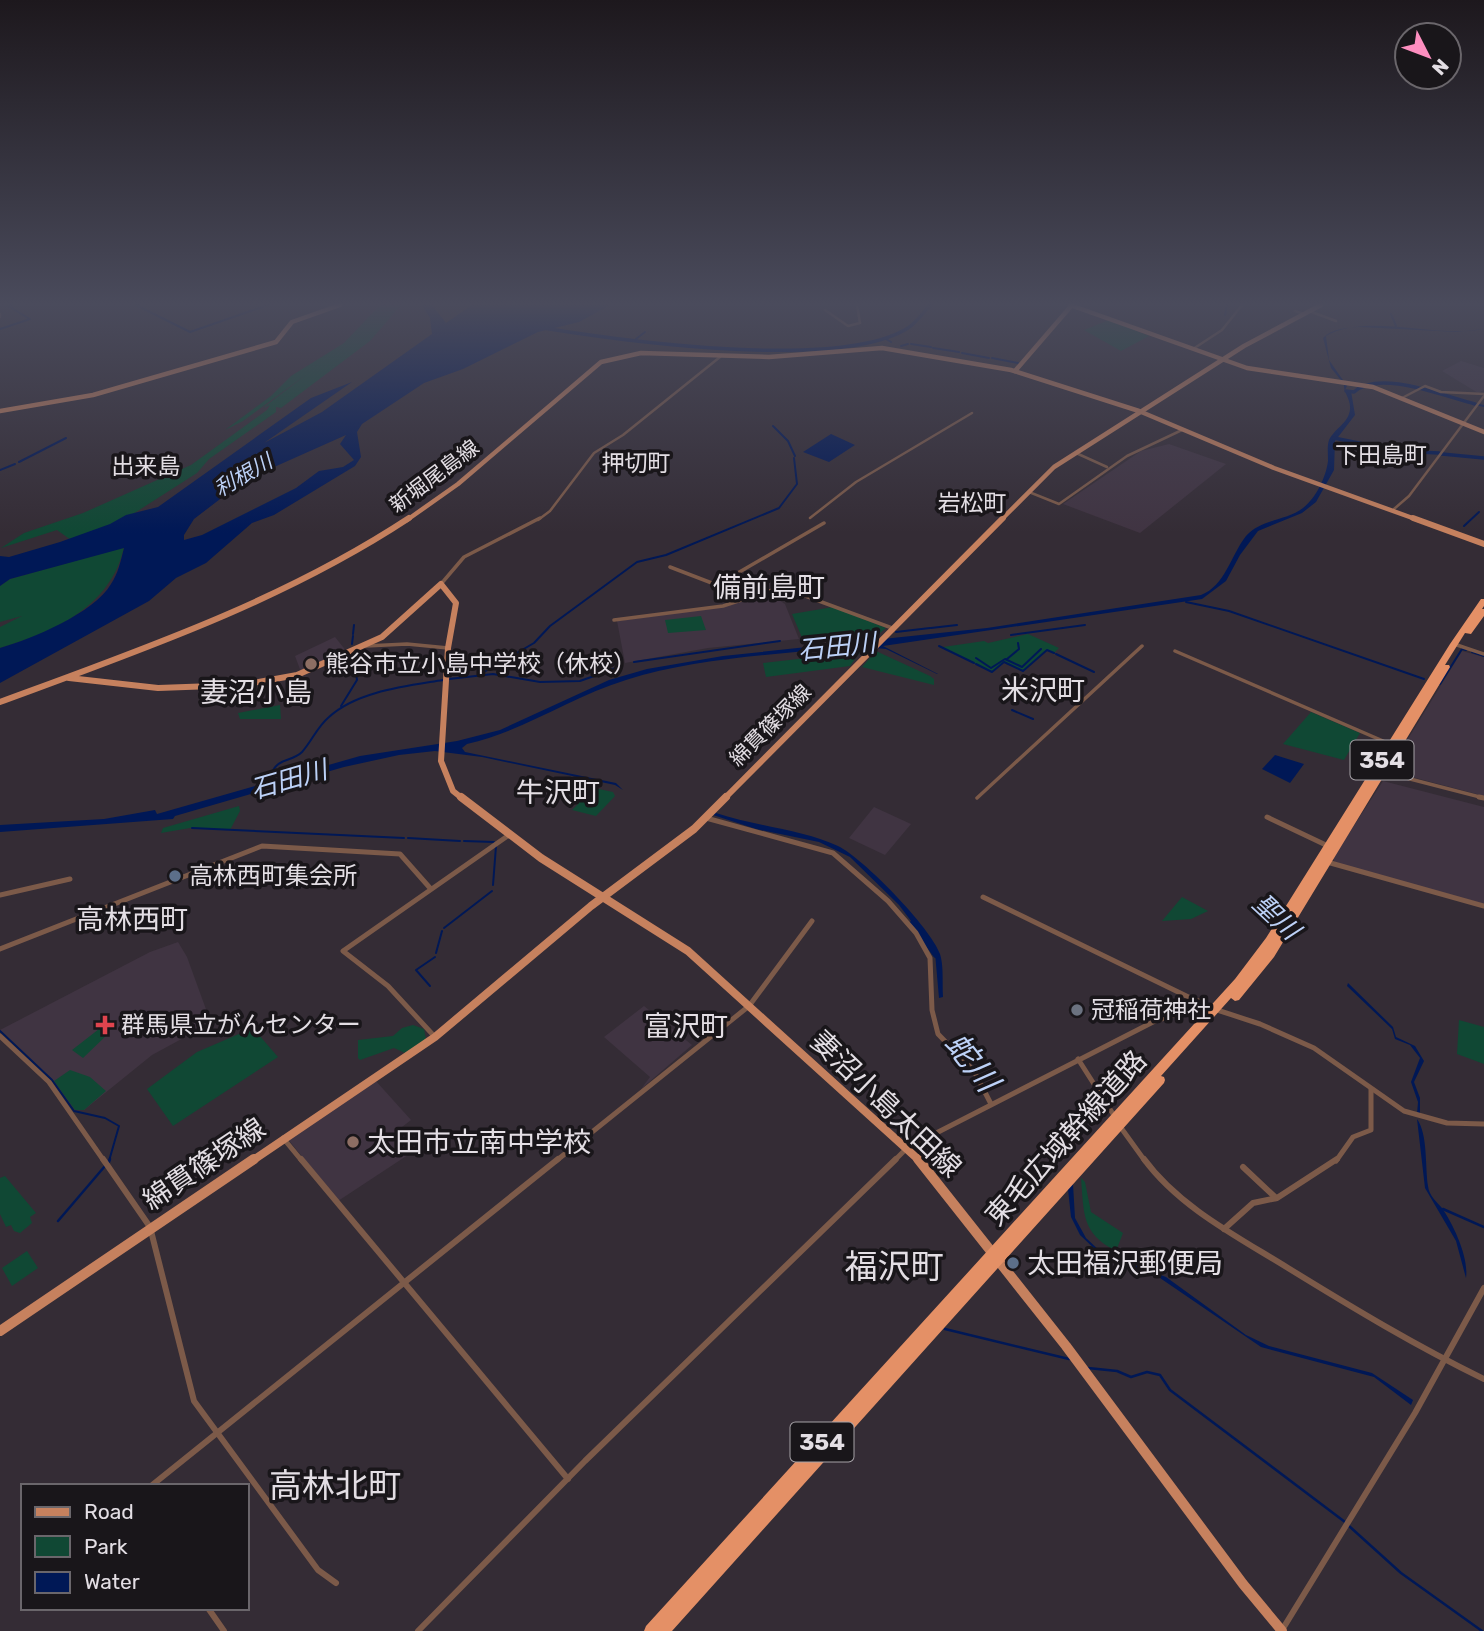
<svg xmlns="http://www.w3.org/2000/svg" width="1484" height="1631" viewBox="0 0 1484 1631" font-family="Rubik,'Noto Sans JP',sans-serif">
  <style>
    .built { fill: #403442 }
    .green { fill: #104834 }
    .water { fill: #001856; fill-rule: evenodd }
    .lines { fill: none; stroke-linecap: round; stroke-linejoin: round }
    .stream-far1 { stroke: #001856; stroke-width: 2 }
    .stream { stroke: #001856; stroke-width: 2.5 }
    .river-far1 { stroke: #001856; stroke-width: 3.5 }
    .river { stroke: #001856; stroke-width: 6 }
    .minor-far3 { stroke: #7c5a49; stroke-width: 2.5 }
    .minor-far2 { stroke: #7c5a49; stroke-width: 3.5 }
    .minor-far1 { stroke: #7c5a49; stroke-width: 5 }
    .minor { stroke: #7c5a49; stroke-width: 6 }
    .major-far3 { stroke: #c6815e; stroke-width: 4.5 }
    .major-far2 { stroke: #c6815e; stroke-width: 6 }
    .major-far1 { stroke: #c6815e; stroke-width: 8 }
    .major { stroke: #c6815e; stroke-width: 10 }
    .highway { fill: #e49066; fill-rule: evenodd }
    .education-dot { fill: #8d6e63; stroke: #19161a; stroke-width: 2.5 }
    .service-dot { fill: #5c6f8a; stroke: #19161a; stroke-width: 2.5 }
    .worship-dot { fill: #6b7280; stroke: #19161a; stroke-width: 2.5 }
    .health-dot { fill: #e0444e; stroke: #19161a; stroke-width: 2.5 }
    .labels { text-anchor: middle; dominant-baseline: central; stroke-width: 7; stroke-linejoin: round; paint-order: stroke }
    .far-water-label { font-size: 21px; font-style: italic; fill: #bcd1f7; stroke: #19161a }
    .far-street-label { font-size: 21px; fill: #e3dee4; stroke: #19161a }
    .far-quarter-label { font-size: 23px; fill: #e3dee4; stroke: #19161a }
    .shield { fill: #19161a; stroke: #a6a2a7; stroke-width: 2 }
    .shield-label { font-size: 23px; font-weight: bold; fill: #e3dee4 }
    .poi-label { font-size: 24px; fill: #e3dee4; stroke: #19161a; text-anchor: start }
    .water-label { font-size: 26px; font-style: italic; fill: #bcd1f7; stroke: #19161a }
    .quarter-label { font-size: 28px; fill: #e3dee4; stroke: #19161a }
    .near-street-label { font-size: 28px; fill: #e3dee4; stroke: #19161a }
    .near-poi-label { font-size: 28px; fill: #e3dee4; stroke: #19161a; text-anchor: start }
    .near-water-label { font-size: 32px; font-style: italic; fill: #bcd1f7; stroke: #19161a }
    .near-quarter-label { font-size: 33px; fill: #e3dee4; stroke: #19161a }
  </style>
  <rect width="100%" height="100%" fill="#342c35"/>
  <g class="built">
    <polygon points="1461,361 1484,368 1484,390 1478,393 1442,371"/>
    <polygon points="1169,444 1226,464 1140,533 1063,504 1141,451"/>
    <polygon points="768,593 785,604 799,639 708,648 625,663 617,621 716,608"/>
    <polygon points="335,637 347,652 301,672 295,656"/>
    <polygon points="1462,651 1484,657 1484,796 1393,772 1390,768"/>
    <polygon points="1383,781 1484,807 1484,904 1335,863 1333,858"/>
    <polygon points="874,807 911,824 885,855 849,838"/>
    <polygon points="178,942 187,957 211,1023 152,1055 84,1110 75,1110 53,1080 0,1030 150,952"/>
    <polygon points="644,1006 692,1045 641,1089 650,1077 604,1037"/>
    <polygon points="375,1080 411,1120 402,1127 420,1147 338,1201 287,1138"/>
  </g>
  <g class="green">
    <polygon points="380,305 401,305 370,341 281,408 276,407 276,412 209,459 197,473 122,521 71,540 57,530 1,548 24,533 83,513 191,465 267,410 270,405 263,408 307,374 243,421 225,430 271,396 291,376 344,343"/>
    <polygon points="1109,320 1149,336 1121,351 1084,330"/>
    <path d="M124,547C111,607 54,632 0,648V627L22,616L0,622V586L10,579Z"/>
    <polygon points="833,607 886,628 880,633 803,640 792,614"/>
    <polygon points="701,616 706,630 668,633 665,620"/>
    <polygon points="1028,634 1059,648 1054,653 1047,650 1023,671 1004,662 992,672 943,647 984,641 988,643"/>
    <polygon points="876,651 930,676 934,679 934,685 862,667"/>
    <polygon points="860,652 850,666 766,677 763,663"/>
    <polygon points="280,705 281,719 240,719 238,713"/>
    <polygon points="1311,712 1360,733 1344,760 1283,744"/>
    <polygon points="575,784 613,792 615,796 596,816 572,810 579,803 578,796 563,793"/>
    <polygon points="239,806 240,811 230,830 190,828 161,833 163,828"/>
    <polygon points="1182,897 1208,911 1191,919 1162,921"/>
    <polygon points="1459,1020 1484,1027 1484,1064 1457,1054"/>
    <polygon points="413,1025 424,1029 426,1039 405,1053 394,1048 360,1060 358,1058 358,1040 393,1036 402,1028"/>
    <polygon points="253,1028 278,1057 173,1126 147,1089 197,1052"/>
    <polygon points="99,1029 109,1033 83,1058 72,1050"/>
    <polygon points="70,1070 90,1077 106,1091 84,1110 75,1110 54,1081"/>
    <polygon points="5,1176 36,1213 30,1217 32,1223 20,1233 14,1231 11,1225 6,1227 0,1214 0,1178"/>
    <path d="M1081,1178L1085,1182L1091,1212L1123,1233L1116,1251C1081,1233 1084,1213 1081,1178Z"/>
    <polygon points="27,1251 38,1268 12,1286 2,1268"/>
  </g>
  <g class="water">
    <path d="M422,305H432L446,323L472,305H610L579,322L538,332L463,369L424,383L362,424L357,432L361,457L355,466L274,515L252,523L206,563L176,578L149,601L0,683V648C32,639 94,613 111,584C118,574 121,560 124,548L10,579L0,586V556L9,557L60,542L110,524L126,515L158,507L311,398L352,382L264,443L322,412L432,334L430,318ZM346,435L340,444L354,460L343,467L319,471L296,488L202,535L184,540V535L194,519L245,480Z"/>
    <path d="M1359,327L1457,332L1484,329C1436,339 1368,312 1326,336L1329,360L1347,386L1345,390L1351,391L1355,415L1335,441L1334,470L1316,502L1302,513L1258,531L1240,555L1226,581L1202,599L883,646L938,674H937L886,649L854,646C779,655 698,657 626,680C571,697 524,731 467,744L462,748L465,752L616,783L623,790L615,785L482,757L435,751L399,755L344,767L175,816L173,819L0,832V825L104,819L155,810L157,814L360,756L457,741L500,730L609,680L647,669L723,656L987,628L1201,595C1225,586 1231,555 1246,536C1261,519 1286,521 1303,508C1316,498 1326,477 1328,461C1328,454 1327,446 1329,440C1335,428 1349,423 1350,409C1351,399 1343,392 1344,384L1331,368L1323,338C1332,328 1347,328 1359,327Z"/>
    <polygon points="831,434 855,445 829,462 803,452"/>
    <polygon points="1275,755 1304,764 1290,783 1262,769"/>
    <path d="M716,813C755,826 804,830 838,846C863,858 931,928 940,954C944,967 942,984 943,997L939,998L935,953L899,905L850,857L819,842L756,829L713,815Z"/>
    <polygon points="1348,983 1393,1027 1396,1037 1415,1046 1424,1061 1414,1082 1420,1098 1420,1115 1417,1114 1418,1102 1411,1082 1420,1058 1410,1045 1395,1039 1392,1029 1347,986"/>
    <path d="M1417,1119C1428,1134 1425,1167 1428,1186C1429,1196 1437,1202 1442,1208C1453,1224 1469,1257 1466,1278L1456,1241L1425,1188Z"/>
    <polygon points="1073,1184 1075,1218 1086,1238 1101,1252 1166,1277 1246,1335 1269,1346 1372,1373 1413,1400 1411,1405 1374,1377 1261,1347 1160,1278 1100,1254 1080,1235 1071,1217 1068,1189"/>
  </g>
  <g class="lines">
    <g class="stream-far1">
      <polyline points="136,305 190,332 268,305"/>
      <polyline points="1391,314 1396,326"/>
      <polyline points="1225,315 1227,305"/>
      <polyline points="0,329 30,319 8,306 12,305"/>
      <polyline points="636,339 645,332"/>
      <polyline points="886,339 891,342"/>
      <polyline points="911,344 931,347"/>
      <polyline points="901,346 908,344"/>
      <polyline points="933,348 959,352"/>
      <polyline points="962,353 989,358"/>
      <polyline points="992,358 1018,363"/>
      <polyline points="1475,404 1484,406"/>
      <polyline points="773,426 788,441 795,456"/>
      <polyline points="19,462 66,438"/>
      <polyline points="0,470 15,464"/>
      <polyline points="1464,526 1479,512"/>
      <polyline points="1186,602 1229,611 1424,679"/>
      <polyline points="931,628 957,625"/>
      <polyline points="896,632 930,628"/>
      <polyline points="353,634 354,625"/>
      <polyline points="1011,635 1085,625"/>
      <polyline points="352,644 353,636"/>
      <polyline points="939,646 974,663"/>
      <polyline points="1472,652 1484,656"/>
      <polyline points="1056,654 1094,672"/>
      <polyline points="976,658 991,668 1005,659 1022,667 1041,649"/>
      <polyline points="1007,659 1019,649 1018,643"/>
      <polyline points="634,662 780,641"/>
      <polyline points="976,664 992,672 1004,662 1023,671 1047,650 1054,653"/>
      <polyline points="484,672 534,643 550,626 637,562 666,555 779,508 797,484 794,458"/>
      <polyline points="449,679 493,674 540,682 580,681 622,666"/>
      <polyline points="1440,684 1462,649 1466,650"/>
      <polyline points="341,706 357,680 353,653"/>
      <polyline points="1012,710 1033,719"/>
      <path d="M272,773C277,758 292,762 302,752C312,741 317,727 329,717C357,691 407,686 443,680"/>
      <polyline points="192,828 404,838"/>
      <polyline points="408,838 460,841"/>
      <polyline points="464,841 494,842"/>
      <polyline points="493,885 496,846"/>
      <polyline points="444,928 492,891"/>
      <polyline points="436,953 442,931"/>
      <polyline points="430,986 416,970 435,957"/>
      <polyline points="0,1031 52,1080 74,1111 105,1118 119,1126 109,1161"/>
    </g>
    <g class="stream">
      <polyline points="109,1162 110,1159"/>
      <polyline points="1443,1209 1484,1227"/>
      <polyline points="58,1221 105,1166"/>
      <polyline points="945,1329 1069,1359"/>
      <polyline points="1088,1368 1117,1371 1131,1377 1147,1372 1160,1375 1170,1390 1345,1522"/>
      <polyline points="1349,1526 1401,1573 1482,1631"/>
    </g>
    <g class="river-far1">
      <path d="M543,328C624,341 840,371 908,328C916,323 924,312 930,305"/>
      <path d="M1346,391L1354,392C1379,369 1443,396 1475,404"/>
      <polyline points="1334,438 1398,451 1439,453"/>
      <polyline points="1442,454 1484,458"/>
    </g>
    <polyline class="river" points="913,923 936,955"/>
    <g class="minor-far3">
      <polyline points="825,310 848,326 860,323 857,305"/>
      <polyline points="1295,311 1304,314"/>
      <polyline points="1309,311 1336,321"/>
      <polyline points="0,314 0,317"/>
      <polyline points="1193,349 1222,330 1242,305"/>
      <polyline points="1400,399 1425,386 1441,392 1484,394"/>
      <polyline points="1076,453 1107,467"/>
      <polyline points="1029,492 1059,504 1127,456 1182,430"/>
      <polyline points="1394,509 1409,496 1484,396"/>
      <polyline points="810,518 856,482 972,413"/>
      <polyline points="538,520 550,511 594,453 623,435 720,357"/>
    </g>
    <g class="minor-far2">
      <polyline points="670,567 717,585 824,523"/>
      <polyline points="441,584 464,557 540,518"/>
      <polyline points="614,620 723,606 781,587 892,628"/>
      <polyline points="1454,644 1484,654"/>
      <polyline points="366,646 407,644 448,648"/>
      <polyline points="1175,651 1390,744"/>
      <polyline points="1383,772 1484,798"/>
      <polyline points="977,798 1142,646"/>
    </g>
    <g class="minor-far1">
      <polyline points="1479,797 1484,798"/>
      <polyline points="1267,817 1328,846"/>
      <polyline points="706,818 833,853 888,901 916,933 930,958 932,1010 938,1034 974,1071 991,1104"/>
      <polyline points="1327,862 1484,906"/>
      <polyline points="0,895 70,879"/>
      <polyline points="983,897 1211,1008 1260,1024 1314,1048 1404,1111 1447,1123 1484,1124"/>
      <polyline points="0,949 262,846 400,854 430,888"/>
      <polyline points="0,1036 49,1082 104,1161"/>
      <polyline points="435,1037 388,986 343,951 509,835"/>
      <polyline points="1078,1059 1115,1117"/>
      <polyline points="1119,1125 1145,1161"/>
      <polyline points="283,1138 302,1161"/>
      <polyline points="556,1161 749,1006 812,921"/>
      <polyline points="894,1161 907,1148 1155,1021 1192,1009 1199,1001"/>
      <polyline points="1336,1161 1353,1137 1371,1130 1371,1089"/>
    </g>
    <g class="minor">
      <polyline points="103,1159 150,1227 194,1401 318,1570 336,1583"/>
      <polyline points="301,1159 568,1479"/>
      <path d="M1144,1159C1179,1207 1238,1237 1288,1268C1353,1308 1416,1346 1484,1379"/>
      <polyline points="1243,1167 1276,1198"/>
      <polyline points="1224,1229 1253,1203 1277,1198 1337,1159"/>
      <polyline points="151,1486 558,1159"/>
      <polyline points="208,1608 224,1631"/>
      <polyline points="1282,1630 1415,1413 1484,1288"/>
      <polyline points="418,1631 585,1461 896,1159"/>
    </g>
    <g class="major-far3">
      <polyline points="1070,305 1247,368 1373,387 1484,432"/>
      <polyline points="1015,371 1072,305"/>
      <polyline points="0,411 93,395 276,342 292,322 340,305"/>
      <polyline points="407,520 458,484 601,362 641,353 769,357 882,348 1011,370 1139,411 1274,468 1418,520"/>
      <polyline points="1001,520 1054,467 1244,346 1321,305"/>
    </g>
    <g class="major-far2">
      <polyline points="1413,518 1484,544"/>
      <polyline points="69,678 158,688 241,685 297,675 382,637 441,584 456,603 448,648 441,761 453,791 463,799"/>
      <path d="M0,702C141,650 283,601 409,518"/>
      <polyline points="724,799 1003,518"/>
    </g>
    <g class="major-far1">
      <polyline points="461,797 541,858 688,951 920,1161"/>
      <polyline points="252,1161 435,1037 591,906 694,829 726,797"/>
    </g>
    <g class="major">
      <polyline points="918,1159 1066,1346 1243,1584 1282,1631"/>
      <polyline points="0,1331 254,1159"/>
    </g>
    <polygon class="highway" points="1481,599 1484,599 1484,606 1482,609 1484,609 1484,616 1471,634 1465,633 1445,665 1449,665 1450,667 1274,957 1239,1000 1235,1001 1231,998 1161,1076 1164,1077 1165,1080 1164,1083 672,1631 644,1631 646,1626 1235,979 1266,938 1450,644"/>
  </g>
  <linearGradient id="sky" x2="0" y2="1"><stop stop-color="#1d181d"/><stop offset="0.57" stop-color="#4a4b5c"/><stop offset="1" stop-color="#4a4b5c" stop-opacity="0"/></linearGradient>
  <rect width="1484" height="533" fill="url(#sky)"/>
  <g class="education-dot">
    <circle cx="311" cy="664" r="7"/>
    <circle cx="353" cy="1142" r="7"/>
  </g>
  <g class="service-dot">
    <circle cx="175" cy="876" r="7"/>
    <circle cx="1013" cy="1263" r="7"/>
  </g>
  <circle class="worship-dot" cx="1077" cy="1010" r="7"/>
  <path class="health-dot" d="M101.5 1014.5h7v7h7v7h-7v7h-7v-7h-7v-7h7z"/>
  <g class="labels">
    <g class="far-water-label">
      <text transform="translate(243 475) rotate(-30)">利根川</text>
    </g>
    <g class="far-street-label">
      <text transform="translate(434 476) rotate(-37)">新堀尾島線</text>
      <text transform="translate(770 725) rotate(-45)">綿貫篠塚線</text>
    </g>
    <g class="far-quarter-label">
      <text x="1381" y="455">下田島町</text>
      <text x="636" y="463">押切町</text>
      <text x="146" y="466">出来島</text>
      <text x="972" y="503">岩松町</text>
    </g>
    <g class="shield">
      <rect x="1350.5" y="740.5" width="63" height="39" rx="5"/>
      <rect x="790.5" y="1422.5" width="63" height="39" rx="5"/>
    </g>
    <g class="shield-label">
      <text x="1382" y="760">354</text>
      <text x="822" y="1442">354</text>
    </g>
    <g class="poi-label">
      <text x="325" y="664">熊谷市立小島中学校（休校）</text>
      <text x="189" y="876">高林西町集会所</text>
      <text x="1091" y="1010">冠稲荷神社</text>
      <text x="121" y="1025">群馬県立がんセンター</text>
    </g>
    <g class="water-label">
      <text transform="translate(837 647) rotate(-6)">石田川</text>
      <text transform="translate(289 780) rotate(-16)">石田川</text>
      <text transform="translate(1276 917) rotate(43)">聖川</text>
    </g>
    <g class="quarter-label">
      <text x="769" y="587">備前島町</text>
      <text x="1043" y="690">米沢町</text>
      <text x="256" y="692">妻沼小島</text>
      <text x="558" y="792">牛沢町</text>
      <text x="132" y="919">高林西町</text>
      <text x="686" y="1026">富沢町</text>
    </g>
    <g class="near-street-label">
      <text transform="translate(886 1104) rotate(44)">妻沼小島太田線</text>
      <text transform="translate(1066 1138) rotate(-48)">東毛広域幹線道路</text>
      <text transform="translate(204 1164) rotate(-34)">綿貫篠塚線</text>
    </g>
    <g class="near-poi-label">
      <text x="367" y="1142">太田市立南中学校</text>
      <text x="1027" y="1263">太田福沢郵便局</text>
    </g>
    <g class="near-water-label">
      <text transform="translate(972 1062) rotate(52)">蛇川</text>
    </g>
    <g class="near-quarter-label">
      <text x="894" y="1266">福沢町</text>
      <text x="335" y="1485">高林北町</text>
    </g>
  </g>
  <rect x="21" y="1484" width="228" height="126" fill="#19161a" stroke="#6a666b" stroke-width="2"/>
  <rect x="35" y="1507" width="35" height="10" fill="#c6815e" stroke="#6a666b" stroke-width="2"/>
  <text x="84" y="1519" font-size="21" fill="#e3dee4">Road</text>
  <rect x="35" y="1536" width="35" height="21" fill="#104834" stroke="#6a666b" stroke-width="2"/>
  <text x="84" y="1554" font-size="21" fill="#e3dee4">Park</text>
  <rect x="35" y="1572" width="35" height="21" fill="#001856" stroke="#6a666b" stroke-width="2"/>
  <text x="84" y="1589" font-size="21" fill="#e3dee4">Water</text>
  <g transform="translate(1428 56) rotate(132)"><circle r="33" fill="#19161a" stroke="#6a666b" stroke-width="2"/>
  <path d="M0-5L12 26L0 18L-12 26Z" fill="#fd8ebf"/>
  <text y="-10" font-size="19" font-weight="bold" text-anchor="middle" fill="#e3dee4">N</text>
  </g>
</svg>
